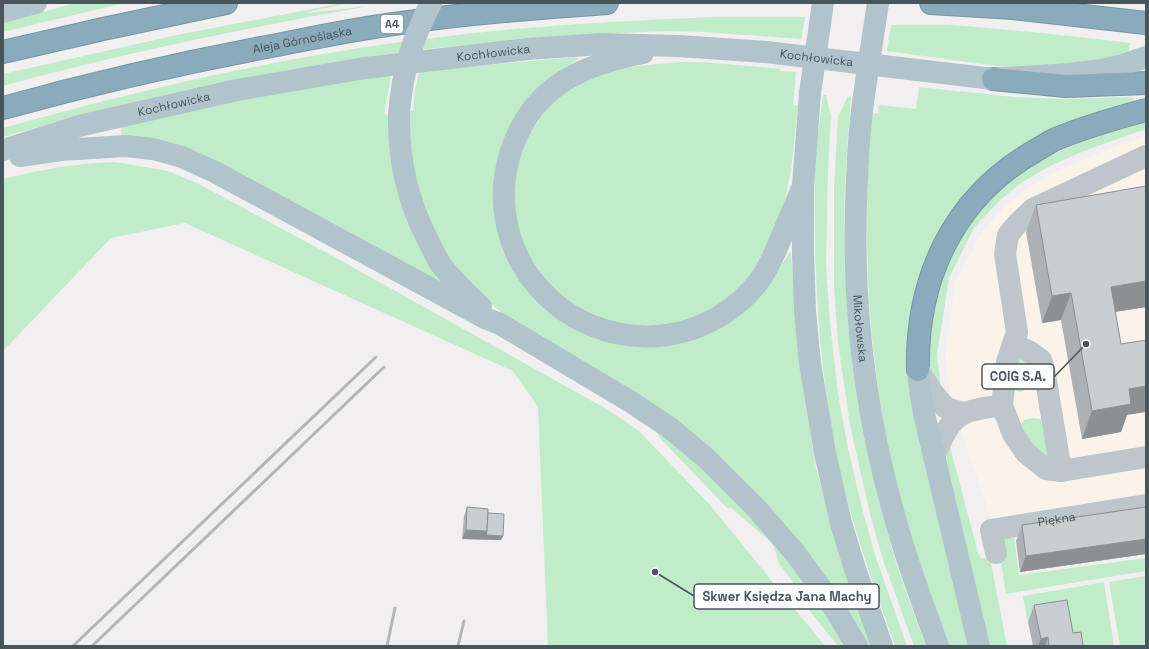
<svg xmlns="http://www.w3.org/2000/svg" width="1149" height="649" viewBox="0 0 1149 649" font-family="'Space Grotesk',sans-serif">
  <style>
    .commercial { fill: #fbf3ea }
    .green { fill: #c1ecc9 }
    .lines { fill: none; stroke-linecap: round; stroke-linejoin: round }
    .highway-casing { stroke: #7597a7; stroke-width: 24 }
    .minor { stroke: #bcc6cb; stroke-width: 22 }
    .major { stroke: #b1c4cc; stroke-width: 22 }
    .highway { stroke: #8aabbb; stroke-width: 22 }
    .rail { stroke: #b2b6b9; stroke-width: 3 }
    .major-bridge { stroke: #b1c4cc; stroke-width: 22 }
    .wall { fill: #adb1b5 }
    .shaded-wall { fill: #8d9093 }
    .building { fill: #c9ced2; stroke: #8d9093 }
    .labels { text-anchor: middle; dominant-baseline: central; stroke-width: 3.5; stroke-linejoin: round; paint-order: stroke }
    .shield { fill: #fff; stroke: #7f898d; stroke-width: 1 }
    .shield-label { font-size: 11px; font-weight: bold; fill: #48565c }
    .street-label { font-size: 12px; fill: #48565c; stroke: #fff }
    .leader { fill: none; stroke: #48565c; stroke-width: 1.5 }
    .callout-dot { fill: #48565c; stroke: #fff; stroke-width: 1.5 }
    .callout { fill: #fff; stroke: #48565c; stroke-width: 1.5 }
    .callout-label { font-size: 13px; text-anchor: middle; font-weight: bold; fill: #48565c }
  </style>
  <rect width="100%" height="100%" fill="#f2eff0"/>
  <polygon class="commercial" points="1146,136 1146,497 993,525 951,401 945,355 956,281 982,232 1007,204 1025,190 1051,174 1094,155"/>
  <g class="green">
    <polygon points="75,3 124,3 3,32 3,23"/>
    <path d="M343,3H350L308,12V13L369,6C246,28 124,53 3,86V74L177,35Z"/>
    <path d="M712,17H805L801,39L705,32L669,31L592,34L436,48L373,56L86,114L3,137V128C144,89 288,55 434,38C526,26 619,21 712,17Z"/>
    <polygon points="891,25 952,25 1043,33 1131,43 1128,53 1102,61 1011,68 887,51"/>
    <polygon points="576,57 578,59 552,76 541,85 501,149 496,170 494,190 494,207 499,236 509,262 526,288 536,301 550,313 577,331 585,335 609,342 635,347 648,347 669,345 763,293 779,269 788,254 791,252 799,360 816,468 842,560 871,646 866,646 765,504 502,313 483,297 450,260 421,201 412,160 408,111 413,111 415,91 419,71"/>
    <polygon points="680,62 703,62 780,69 780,71 796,72 793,105 798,106 791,171 782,214 749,280 713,310 671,326 629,327 587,315 551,289 520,241 512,201 517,162 528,136 539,120 549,106 563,93 579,82 618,68"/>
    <path d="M391,75L384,114L390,115L441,281L439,283L161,141L122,135L121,132L122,127C210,103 301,89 391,75Z"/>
    <path d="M919,87L1014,97L1061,99L1129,97L1133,98L1134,100V103L1018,150L914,303L970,646H949C931,596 913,545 899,494C867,369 861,240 872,113L878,114L879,105L916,109Z"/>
    <path d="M823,95H826L831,116L828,169L826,265L830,323L838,393L847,444L862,508L875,555L907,646H895C870,576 845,505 832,432C820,361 815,290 815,218C815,201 814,184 815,167C816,143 820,119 823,95Z"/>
    <path d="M848,96L851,97C849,127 846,157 845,187C842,249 846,313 854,375C860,427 873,480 887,531C897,570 912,608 926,646H914L882,557L870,514L850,425L838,342L834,288V187L838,117Z"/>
    <polygon points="1146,121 1146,129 1081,152 1048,167 1021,183 1000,200 974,228 949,278 937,355 942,396 926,365 931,304 959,231 995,191 1035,162 1090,138"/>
    <path d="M115,162L168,171L199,184L338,259L610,411L639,431L709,504L825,646H548L538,407L513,371L185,223L111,238L3,351V179C39,170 77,163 115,162Z"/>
    <path d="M1022,359L1033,363C1033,367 1035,372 1034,376C1033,385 1022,397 1014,389L1018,360Z"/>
    <polygon points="1031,418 1041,419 1049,457 1043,459 1020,426 1024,420"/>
    <polygon points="660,433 726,489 799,572 847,646 838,646 808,609 811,607 779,563 773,544 730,507 728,509 659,437 658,434"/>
    <polygon points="948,439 978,553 981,558 987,558 991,563 1007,646 988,646 946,468"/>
    <polygon points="1014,537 1019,575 1146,558 1146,571 1006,594 998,543 1000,538"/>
    <polygon points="1146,576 1146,646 1120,646 1109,582"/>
    <polygon points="1104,582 1114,646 1068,646 1063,614 1027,620 1023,596"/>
  </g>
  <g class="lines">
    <defs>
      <g id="highway">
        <polyline points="931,3 1013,8 1146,23"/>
        <polyline points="3,52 103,29 226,3"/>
        <polyline points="993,79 1066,86 1146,83"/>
        <path id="s4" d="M3,108C93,83 185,62 277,45C318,37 360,28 401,23C470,13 538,8 607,3"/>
        <path d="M918,370C916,278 954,197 1035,151C1042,147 1049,142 1056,139C1085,127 1116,118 1146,110"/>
      </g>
    </defs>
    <use href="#highway" class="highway-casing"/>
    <g class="minor">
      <polyline points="1013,344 1030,352 1041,360 1044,369 1061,471"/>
      <polyline points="918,370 933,393 946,408 964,413"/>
      <polyline points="1002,405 1007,362 1017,332 1005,254 1008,235 1018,223 1033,209 1146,156"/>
      <path d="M934,457C941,441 947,423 963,414C971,409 992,407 1002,405L1013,434L1026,453L1046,469L1061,471L1146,457"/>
      <path id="s1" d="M996,553L991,530L1146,505"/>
    </g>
    <g class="major">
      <polyline points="3,12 36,3"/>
      <path d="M643,53C612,59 580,68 555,87C533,104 518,128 510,154C480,255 564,349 667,335C703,330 737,310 759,281C769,268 775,252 782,236C789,219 796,202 803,186"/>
      <polyline points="810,93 803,186 803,252 805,311 810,364 825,453 841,523 855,569 882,646"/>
      <path id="s2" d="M864,95C860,122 858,151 857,179C851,290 863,404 893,511C905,557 922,602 938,646"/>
      <path d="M399,113C398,158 407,200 428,240C432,248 436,257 441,265C453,280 467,294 481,307"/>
      <path id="s3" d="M3,150L83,125L237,90L365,68L528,49L602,44L678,46L766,52L993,79L1069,74L1102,70L1123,65L1146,57"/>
      <polyline points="20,156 61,150 125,146 153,149 182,157 215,172 485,318 500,324 631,402 670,428 706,458 757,509 796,554 828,598 857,646"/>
      <polyline points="918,370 921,396 925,418 979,646"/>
    </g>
    <use href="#highway" class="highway"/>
    <g class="rail">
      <polyline points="73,646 376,357"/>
      <polyline points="92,646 384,367"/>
      <polyline points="387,646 395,608"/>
      <polyline points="458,646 464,621"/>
    </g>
    <g class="major-bridge">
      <polyline points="810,93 823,3"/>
      <polyline points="864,95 878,3"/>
      <path d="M399,113C403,69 411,42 431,3"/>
    </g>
  </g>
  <g class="wall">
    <polygon points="1036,205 1146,307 1115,312 1127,415 1121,432 1082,439 1061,320 1042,323 1026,232"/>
    <polygon points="467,507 488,513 503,536 501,540 462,539 464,516"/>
    <polygon points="1146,507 1146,554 1020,572 1016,541 1022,525"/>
    <polygon points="1034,605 1073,633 1083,646 1033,646 1028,622"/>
  </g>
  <g class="shaded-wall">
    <polygon points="1146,281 1146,307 1101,314 1111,287"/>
    <polygon points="1071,293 1061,320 1042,323 1052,296"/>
    <polygon points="1146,386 1146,412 1127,415 1121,432 1082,439 1092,411 1129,389"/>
    <polygon points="466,530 487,531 503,536 501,540 462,539"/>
    <polygon points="1146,539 1146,554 1020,572 1026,556"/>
    <polygon points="1048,637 1045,646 1038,646 1041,639"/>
  </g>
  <g class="building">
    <polygon points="1146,186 1146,281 1111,287 1121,344 1146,340 1146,386 1129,389 1131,404 1092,411 1071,293 1052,296 1036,205"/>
    <polygon points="467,507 488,509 487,531 466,530"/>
    <polygon points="1146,507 1146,539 1026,556 1022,525"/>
    <polygon points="488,513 504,514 503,536 486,535 487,531"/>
    <polygon points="1067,600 1073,633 1081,632 1083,646 1049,646 1048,637 1041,639 1034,605"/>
  </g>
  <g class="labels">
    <rect class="shield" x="381" y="15" width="22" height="18" rx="3"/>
    <g class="shield-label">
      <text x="392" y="24">A4</text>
    </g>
    <g class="street-label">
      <text stroke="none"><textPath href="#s4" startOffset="307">Aleja Górnośląska</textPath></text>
      <text stroke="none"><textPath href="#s3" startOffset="501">Kochłowicka</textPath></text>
      <text stroke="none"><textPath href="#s3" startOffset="825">Kochłowicka</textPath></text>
      <text stroke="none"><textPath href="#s3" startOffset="177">Kochłowicka</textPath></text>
      <text stroke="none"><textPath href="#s2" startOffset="234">Mikołowska</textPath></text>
      <text stroke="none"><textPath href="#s1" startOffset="90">Piękna</textPath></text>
    </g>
  </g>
  <path class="leader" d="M1086 344L1054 377M655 572L694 596"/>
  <g class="callout-dot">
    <circle cx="1086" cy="344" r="4"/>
    <circle cx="655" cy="572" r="4"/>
  </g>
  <g class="callout">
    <rect x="982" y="364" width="72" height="25" rx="4"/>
    <rect x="694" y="584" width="185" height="25" rx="4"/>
  </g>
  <g class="callout-label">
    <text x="1018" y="381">COIG S.A.</text>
    <text x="787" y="601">Skwer Księdza Jana Machy</text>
  </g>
  <rect width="1149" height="649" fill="none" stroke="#48565c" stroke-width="8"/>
</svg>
